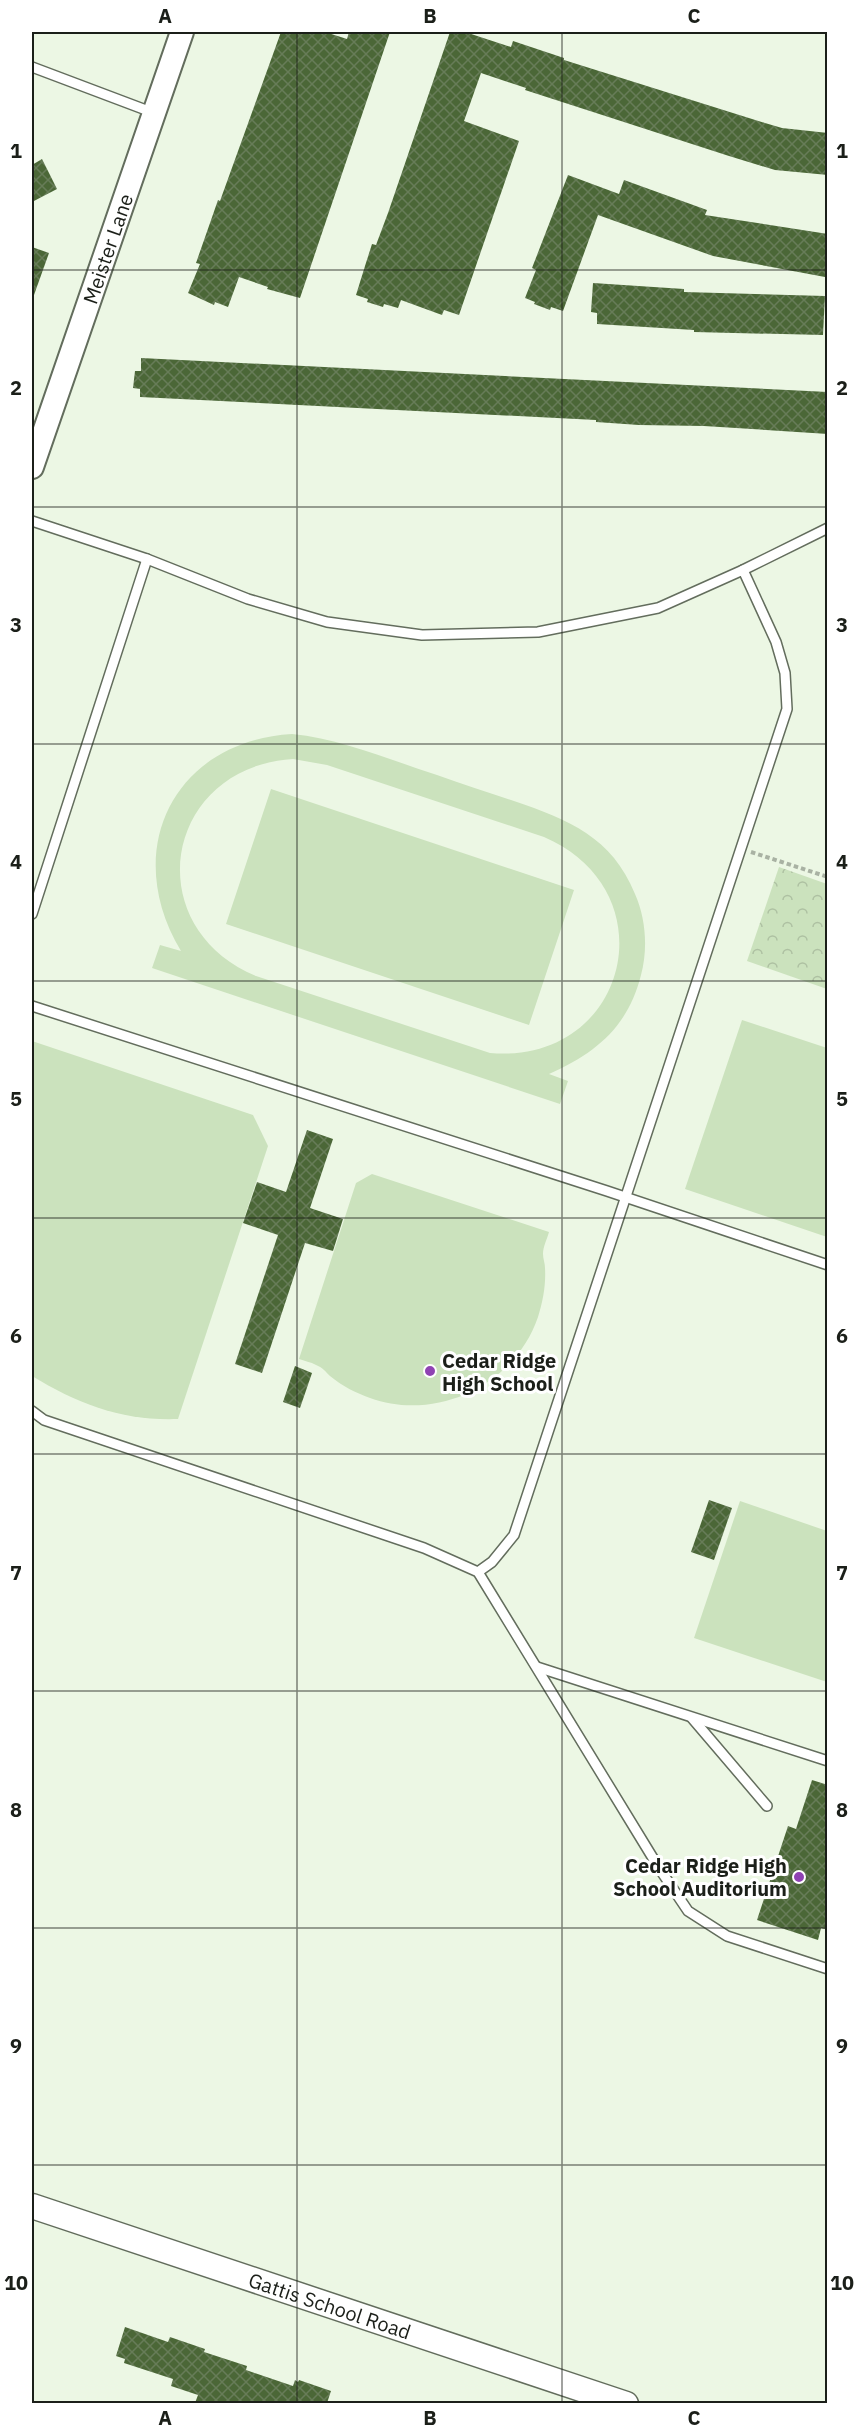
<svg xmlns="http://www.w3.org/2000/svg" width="859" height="2435" viewBox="0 0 859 2435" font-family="'IBM Plex Sans',sans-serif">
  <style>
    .grass { fill: #cbe2bd; fill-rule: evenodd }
    .park { fill: url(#park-crowns) }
    .building { fill: url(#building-cross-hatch) }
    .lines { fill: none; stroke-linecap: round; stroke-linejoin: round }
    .service-casing { stroke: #636d5d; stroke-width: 12 }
    .tertiary-casing { stroke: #636d5d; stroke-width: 26 }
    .secondary-casing { stroke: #636d5d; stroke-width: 27 }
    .path { stroke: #a9b2a3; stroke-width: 4; stroke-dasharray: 4.5 3; stroke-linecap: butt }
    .service { stroke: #fff; stroke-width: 9 }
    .tertiary { stroke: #fff; stroke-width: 22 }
    .secondary { stroke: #fff; stroke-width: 24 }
    .grid { fill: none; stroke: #1b1f19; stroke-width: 1.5; stroke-opacity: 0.55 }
    .poi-dot { fill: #8f42b3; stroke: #fff; stroke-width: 2 }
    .labels { text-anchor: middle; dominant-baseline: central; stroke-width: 6; stroke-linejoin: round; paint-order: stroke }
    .street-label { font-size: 20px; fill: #1b1f19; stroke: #fff }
    .poi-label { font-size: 20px; font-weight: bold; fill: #1b1f19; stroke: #fff; text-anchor: start }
    .neatline { fill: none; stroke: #1b1f19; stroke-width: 2 }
    .grid-label { font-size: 20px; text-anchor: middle; font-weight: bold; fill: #1b1f19 }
  </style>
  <defs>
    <pattern id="park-crowns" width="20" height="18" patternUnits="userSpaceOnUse" patternTransform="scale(1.5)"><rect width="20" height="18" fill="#cbe2bd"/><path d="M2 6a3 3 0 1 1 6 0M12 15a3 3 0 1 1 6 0" fill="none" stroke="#aec1a2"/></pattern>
    <pattern id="building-cross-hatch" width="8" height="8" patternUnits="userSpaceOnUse" patternTransform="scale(1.5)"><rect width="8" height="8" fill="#4b6737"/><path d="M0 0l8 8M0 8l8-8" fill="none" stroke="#677c58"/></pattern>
  </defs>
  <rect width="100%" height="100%" fill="#ecf7e4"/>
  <g class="grass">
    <path d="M292,734C342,739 390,760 437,775C463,784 489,793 514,801C569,820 612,837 635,894C646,919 648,949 641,975C628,1027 596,1053 549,1074L568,1081L560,1104L152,968L160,945L181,951C120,850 174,741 292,734ZM293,759L327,765L544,837C671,892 627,1065 490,1053L256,976C137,926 164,767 293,759Z"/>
    <polygon points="271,789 574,890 529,1025 226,924"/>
    <polygon points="742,1020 827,1048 827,1237 685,1189"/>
    <path d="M32,1041L253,1115L268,1146L178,1419C122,1421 78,1404 32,1376Z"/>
    <path d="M372,1174L549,1232C547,1239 543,1247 543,1254C543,1259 545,1263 545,1268C546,1285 543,1301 538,1317C515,1385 436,1422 370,1398C356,1393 342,1386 330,1376C326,1372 322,1367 316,1365C311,1362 304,1361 299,1359L356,1183Z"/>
    <polygon points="740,1501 827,1531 827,1682 694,1638"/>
  </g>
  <polygon class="park" points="779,867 827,884 827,989 747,961"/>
  <g class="building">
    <polygon points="281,32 325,32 347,39 349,32 390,32 300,298 267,289 268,287 239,277 228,307 215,302 214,305 188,293 200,264 196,263 210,223 218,200 220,201"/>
    <polygon points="450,32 465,32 511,47 513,41 564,58 564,60 765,123 782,128 828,133 828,175 775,170 729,156 525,90 526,88 481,73 464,121 519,141 459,315 444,310 442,315 401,300 398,308 384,304 383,307 367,302 368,299 356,295 365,266 372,244 376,245 388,213"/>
    <polygon points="42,159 57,189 32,202 32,165"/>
    <polygon points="568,175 619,194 624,180 707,210 705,215 828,234 828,275 825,274 825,277 713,256 598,215 563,311 551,307 550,310 534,304 535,302 525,298 536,270 532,268"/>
    <polygon points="32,247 49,253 34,295 32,295"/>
    <polygon points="593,283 684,289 684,292 825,296 823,335 694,332 694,330 597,324 597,313 591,312"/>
    <polygon points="141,358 828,392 828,434 704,426 639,425 596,422 596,420 140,397 140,389 133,388 135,371 141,371"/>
    <polygon points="307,1130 333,1139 310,1208 343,1219 333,1251 305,1243 262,1373 235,1364 278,1235 243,1223 257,1182 286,1192"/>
    <polygon points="295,1366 312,1373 300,1408 283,1402"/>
    <polygon points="709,1500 732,1508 714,1560 691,1552"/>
    <polygon points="812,1780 828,1785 828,1930 821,1928 818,1940 757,1920 788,1826 796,1829"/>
    <polygon points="125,2327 168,2342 170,2337 205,2349 204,2352 247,2366 246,2370 293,2386 295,2380 298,2382 299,2380 331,2391 327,2403 195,2403 198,2395 171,2386 173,2379 124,2363 125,2359 116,2356"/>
  </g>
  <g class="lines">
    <defs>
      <g id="service">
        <polyline points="32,67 154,113"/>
        <polyline points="32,521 147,559 248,599 327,622 422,635 538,632 658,608 743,570 776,642 785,673 787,709 514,1535 492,1562 478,1572"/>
        <polyline points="743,570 828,528"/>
        <polyline points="32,914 147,559"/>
        <polyline points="32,1006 607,1191 828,1265"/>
        <polyline points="32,1411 44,1420 424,1548 478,1572 659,1868 688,1911 727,1936 828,1969"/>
        <polyline points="537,1667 828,1761"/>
        <polyline points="692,1718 767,1806"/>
      </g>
      <g id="tertiary">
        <path id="s1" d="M32,467L182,32"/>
      </g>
      <g id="secondary">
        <path id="s2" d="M32,2206L626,2404"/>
      </g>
    </defs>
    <use href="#service" class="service-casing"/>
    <use href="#tertiary" class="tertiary-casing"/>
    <use href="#secondary" class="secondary-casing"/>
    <polyline class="path" points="751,852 828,877"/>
    <use href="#service" class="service"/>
    <use href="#tertiary" class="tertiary"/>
    <use href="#secondary" class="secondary"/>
  </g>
  <path class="grid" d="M297,32V2404M562,32V2404M32,270H828M32,507H828M32,744H828M32,981H828M32,1218H828M32,1454H828M32,1691H828M32,1928H828M32,2165H828"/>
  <g class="poi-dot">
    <circle cx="430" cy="1371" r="6"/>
    <circle cx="799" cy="1877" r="6"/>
  </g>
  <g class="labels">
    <g class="street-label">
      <text stroke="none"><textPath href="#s1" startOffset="231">Meister Lane</textPath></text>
      <text stroke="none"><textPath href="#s2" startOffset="314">Gattis School Road</textPath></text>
    </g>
    <g class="poi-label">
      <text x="442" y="1360">Cedar Ridge<tspan x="442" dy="23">High School</tspan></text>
      <text x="787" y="1865" text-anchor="end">Cedar Ridge High<tspan x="787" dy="23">School Auditorium</tspan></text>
    </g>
  </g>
  <rect width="859" height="2435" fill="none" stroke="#ffffff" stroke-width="66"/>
  <rect x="33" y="33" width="793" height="2369" class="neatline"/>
  <g class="grid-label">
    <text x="165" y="23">A</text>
    <text x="430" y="23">B</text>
    <text x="694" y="23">C</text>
    <text x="16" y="158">1</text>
    <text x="842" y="158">1</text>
    <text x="16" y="395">2</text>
    <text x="842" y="395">2</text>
    <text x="16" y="632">3</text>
    <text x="842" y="632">3</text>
    <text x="16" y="869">4</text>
    <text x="842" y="869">4</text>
    <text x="16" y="1106">5</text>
    <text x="842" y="1106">5</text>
    <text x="16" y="1343">6</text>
    <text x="842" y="1343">6</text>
    <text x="16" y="1580">7</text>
    <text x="842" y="1580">7</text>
    <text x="16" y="1817">8</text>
    <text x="842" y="1817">8</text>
    <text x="16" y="2053">9</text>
    <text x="842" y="2053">9</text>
    <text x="16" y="2290">10</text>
    <text x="842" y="2290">10</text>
    <text x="165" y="2425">A</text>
    <text x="430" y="2425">B</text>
    <text x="694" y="2425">C</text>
  </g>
</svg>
